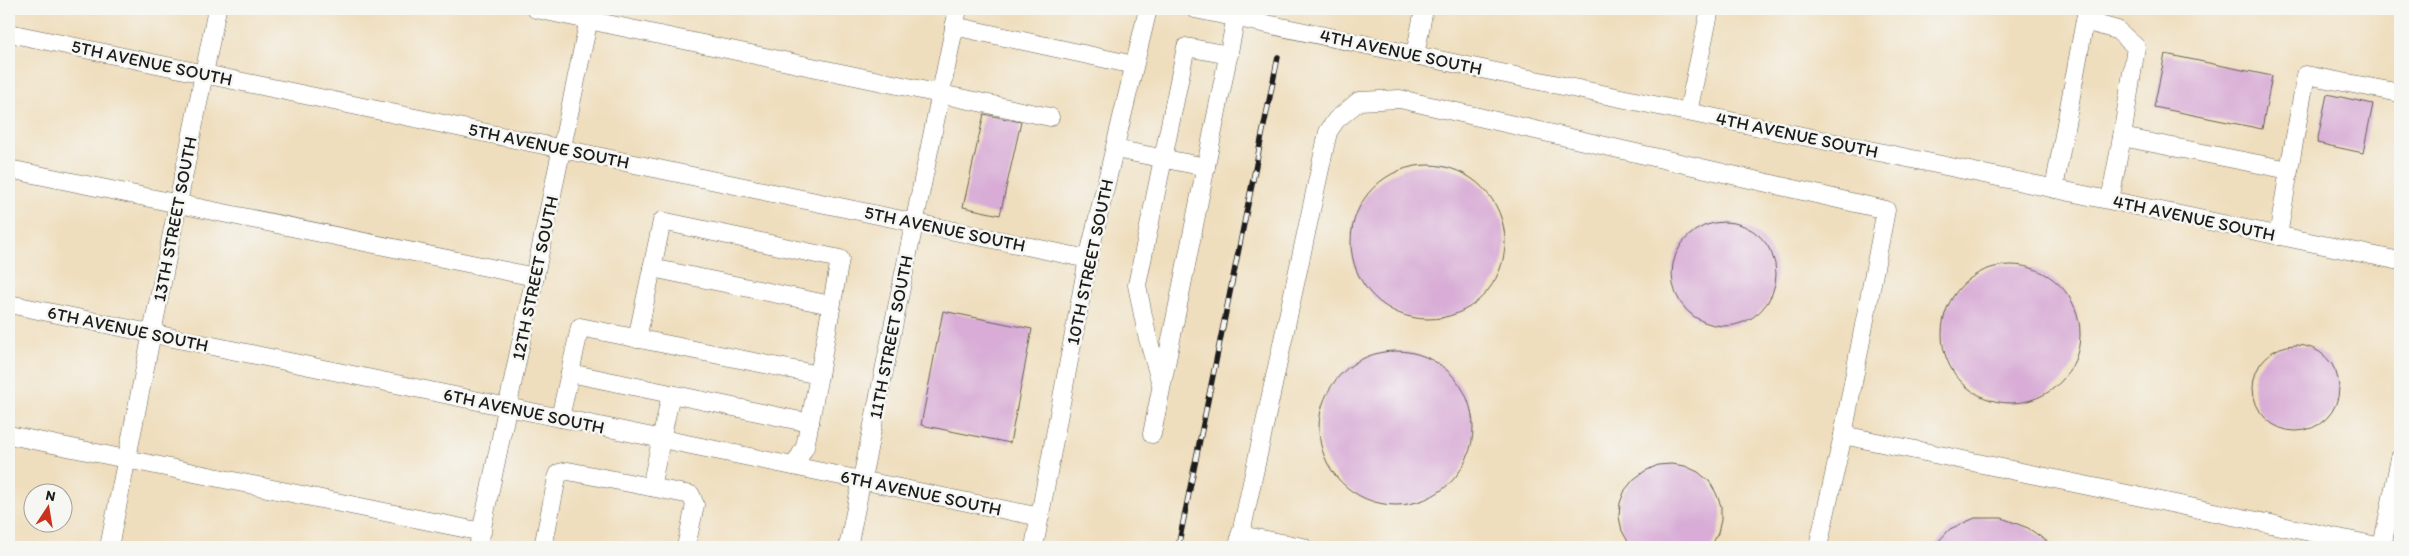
<svg xmlns="http://www.w3.org/2000/svg" width="2409" height="556" viewBox="0 0 2409 556" font-family="Itim,sans-serif">
  <style>
    .building { fill: #d8acd6 }
    .lines { fill: none; stroke-linecap: round; stroke-linejoin: round }
    .minor-casing { stroke: #666054; stroke-width: 19 }
    .minor { stroke: #fff; stroke-width: 18 }
    .rail-casing { stroke: #1c1c1c; stroke-width: 5.5 }
    .rail { stroke: #f6f6f2; stroke-width: 4; stroke-dasharray: 11; stroke-linecap: butt }
    .labels { text-anchor: middle; dominant-baseline: central; stroke-width: 5; stroke-linejoin: round; paint-order: stroke }
    .street-label { font-size: 18px; fill: #1c1c1c; stroke: #f6f6f2 }
  </style>
  <rect width="100%" height="100%" fill="#f6f6f2"/>
  <filter id="ink" filterUnits="userSpaceOnUse"><feTurbulence type="fractalNoise" baseFrequency=".02" numOctaves="2"/><feDisplacementMap in="SourceGraphic" scale="10" xChannelSelector="R" yChannelSelector="G"/><feConvolveMatrix kernelMatrix="1 2 1 2 8 2 1 2 1" color-interpolation-filters="sRGB"/></filter>
  <filter id="wash" filterUnits="userSpaceOnUse"><feTurbulence type="fractalNoise" baseFrequency=".0096" numOctaves="4" result="noise"/><feDisplacementMap in="SourceGraphic" scale="20" xChannelSelector="R" yChannelSelector="G"/><feGaussianBlur stdDeviation="1.12" result="paint"/><feColorMatrix in="noise" values="0 0 0 0 0 0 0 0 0 0 0 0 0 0 0 0 0 1.4 0 .05"/><feComposite in="paint" operator="in"/></filter>
  <g filter="url(#wash)">
    <rect width="100%" height="100%" fill="#efdebd"/>
    <g id="blocks">
      <g class="building">
        <polygon points="2165,54 2272,76 2262,129 2154,107"/>
        <polygon points="2327,94 2373,104 2363,153 2317,143"/>
        <polygon points="984,114 1021,122 1000,215 963,207"/>
        <circle cx="1428" cy="242" r="77"/>
        <circle cx="1724" cy="274" r="52"/>
        <circle cx="2011" cy="334" r="69"/>
        <polygon points="943,311 1032,329 1010,443 921,425"/>
        <circle cx="2296" cy="388" r="43"/>
        <circle cx="1396" cy="428" r="77"/>
        <polygon points="1671,464 1685,466 1698,472 1709,481 1716,493 1721,506 1721,520 1718,533 1711,547 1631,547 1622,531 1619,517 1620,503 1625,490 1634,479 1645,471 1658,465"/>
        <polygon points="1975,518 2002,518 2028,528 2055,547 1933,547 1950,529"/>
      </g>
    </g>
  </g>
  <g filter="url(#ink)">
    <use href="#blocks" fill-opacity="0" stroke="#666054" stroke-width="1"/>
    <g class="lines">
      <defs>
        <g id="minor">
          <polyline points="536,9 1050,117"/>
          <polyline points="1195,9 2400,261"/>
          <polyline points="2085,21 2117,30 2136,47 2122,137"/>
          <polyline points="954,26 1134,65"/>
          <polyline points="9,33 1088,259"/>
          <polyline points="1415,55 1424,9"/>
          <polyline points="1688,112 1710,9"/>
          <polyline points="1115,149 1206,167"/>
          <polyline points="9,169 535,277"/>
          <polyline points="2289,170 2306,75 2400,93"/>
          <polyline points="2054,189 2087,9"/>
          <polyline points="2110,200 2122,137 2289,170 2278,236"/>
          <polyline points="652,268 831,305"/>
          <polyline points="9,304 1040,517"/>
          <polyline points="637,339 662,221 840,259 819,375"/>
          <polyline points="570,373 810,423"/>
          <polyline points="1161,384 1147,335 1137,285 1186,47 1229,55"/>
          <polyline points="560,418 580,327 819,375 805,447 794,466"/>
          <polyline points="1152,434 1236,17"/>
          <polyline points="9,435 482,532"/>
          <polyline points="1843,435 2382,547"/>
          <polyline points="651,487 671,394"/>
          <polyline points="1240,535 1303,547"/>
          <polyline points="109,547 217,9"/>
          <polyline points="478,547 591,9"/>
          <polyline points="543,547 557,478 559,473 568,471 691,495 695,505 686,547"/>
          <polyline points="848,547 958,9"/>
          <polyline points="1034,547 1088,259 1148,9"/>
          <polyline points="1238,547 1328,132 1336,120 1359,101 1400,99 1886,210 1843,435 1818,547"/>
          <polyline points="2382,547 2400,458"/>
        </g>
      </defs>
      <use href="#minor" class="minor-casing"/>
      <use href="#minor" class="minor"/>
      <defs>
        <polyline id="rail" points="1178,547 1278,57"/>
      </defs>
      <use href="#rail" class="rail-casing"/>
      <use href="#rail" class="rail"/>
    </g>
  </g>
  <g class="labels">
    <g class="street-label">
      <text transform="translate(1401 52) rotate(12)">4TH AVENUE SOUTH</text>
      <text transform="translate(152 63) rotate(12)">5TH AVENUE SOUTH</text>
      <text transform="translate(1797 135) rotate(12)">4TH AVENUE SOUTH</text>
      <text transform="translate(549 146) rotate(12)">5TH AVENUE SOUTH</text>
      <text transform="translate(2194 218) rotate(12)">4TH AVENUE SOUTH</text>
      <text transform="translate(175 219) rotate(-79)">13TH STREET SOUTH</text>
      <text transform="translate(945 229) rotate(12)">5TH AVENUE SOUTH</text>
      <text transform="translate(1090 262) rotate(-78)">10TH STREET SOUTH</text>
      <text transform="translate(535 278) rotate(-78)">12TH STREET SOUTH</text>
      <text transform="translate(128 329) rotate(12)">6TH AVENUE SOUTH</text>
      <text transform="translate(891 337) rotate(-79)">11TH STREET SOUTH</text>
      <text transform="translate(524 411) rotate(12)">6TH AVENUE SOUTH</text>
      <text transform="translate(921 493) rotate(12)">6TH AVENUE SOUTH</text>
    </g>
  </g>
  <rect width="2409" height="556" fill="none" stroke="#f6f6f2" stroke-width="30"/>
  <g transform="translate(48 508) rotate(12)"><circle r="24" fill="#f6f6f2" stroke="#9f9f9c"/>
  <path d="M0-4L9 19L0 12L-9 19Z" fill="#c8321e"/>
  <text y="-8" font-size="14" font-weight="bold" text-anchor="middle" fill="#1c1c1c">N</text>
  </g>
</svg>
